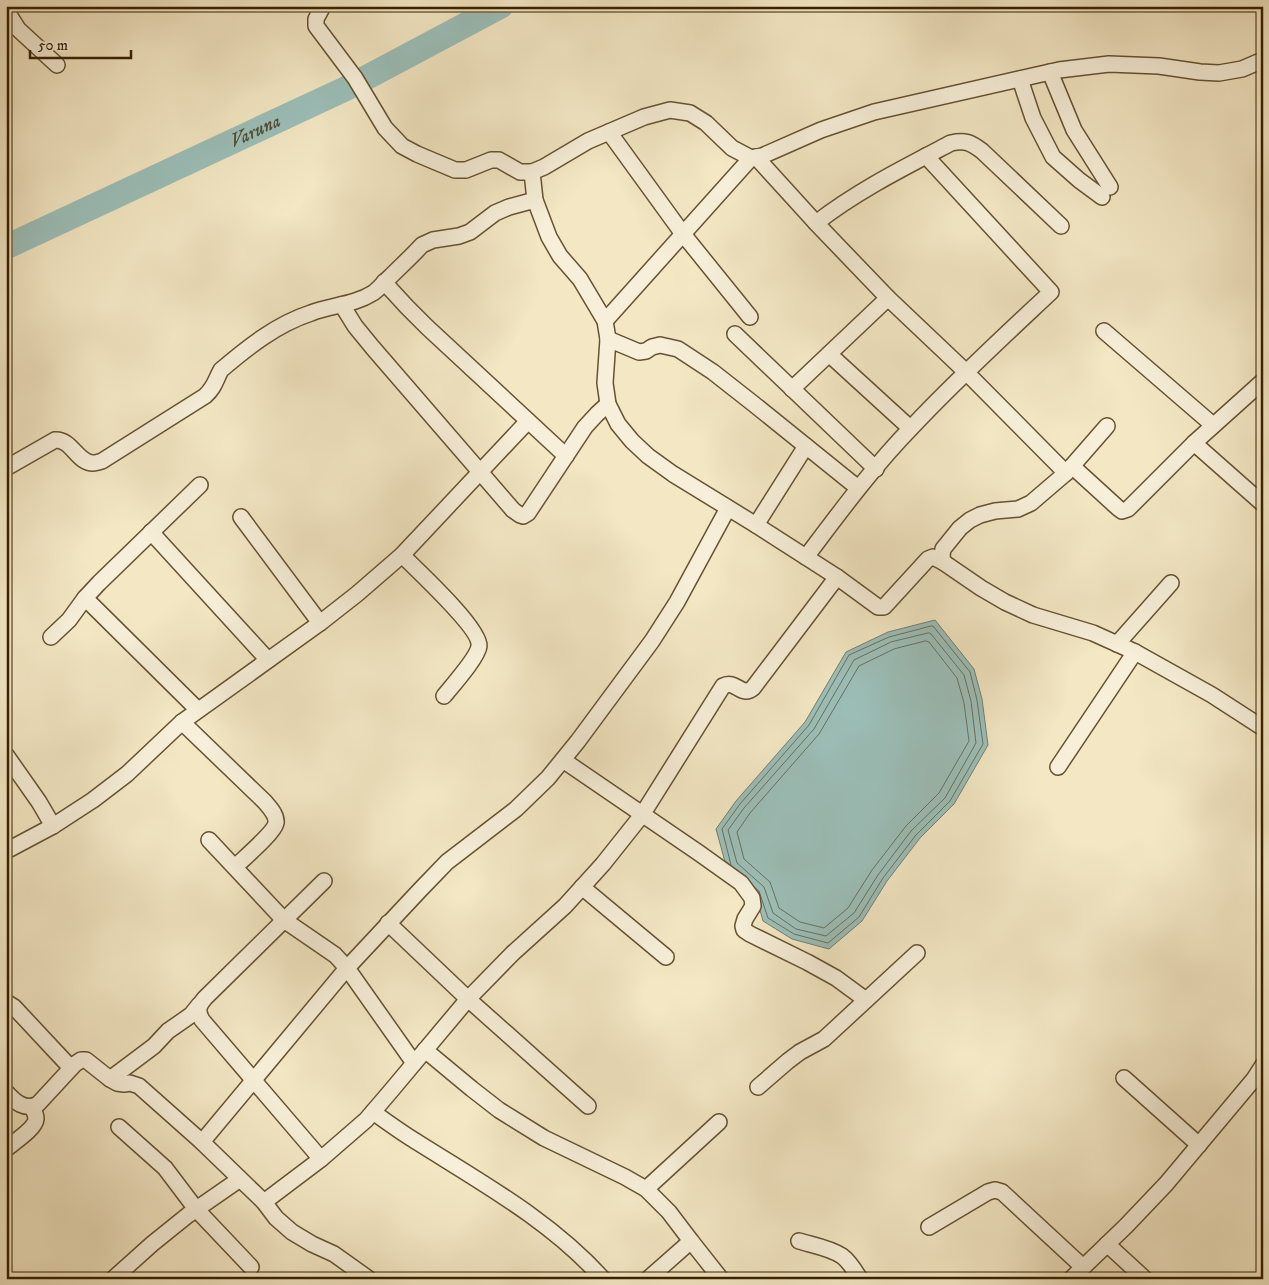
<svg xmlns="http://www.w3.org/2000/svg" width="1269" height="1285" viewBox="0 0 1269 1285" font-family="'IM FELL DW Pica',serif">
  <style>
    .water { fill: #9cbfb9; stroke: #747f6f }
    .lines { fill: none; stroke-linecap: round; stroke-linejoin: round }
    .shore { stroke: #6a705c; stroke-width: 1 }
    .river { stroke: #9cbfb9; stroke-width: 25 }
    .minor-casing { stroke: #665231; stroke-width: 18 }
    .minor { stroke: #f7efd9; stroke-width: 15 }
    .labels { text-anchor: middle; dominant-baseline: central; stroke-width: 4.5; stroke-linejoin: round; paint-order: stroke }
    .water-label { font-size: 19px; font-style: italic; fill: #555038; stroke: #f7efd9 }
  </style>
  <rect width="100%" height="100%" fill="#f3e7c4"/>
  <filter id="stains"><feTurbulence type="fractalNoise" baseFrequency=".004" numOctaves="4"/><feColorMatrix values="0 0 0 0 .2 0 0 0 0 .09 0 0 0 0 .02 0 0 0 .5 -.17"/></filter>
  <radialGradient id="worn" r=".72"><stop offset=".6" stop-color="#630" stop-opacity="0"/><stop offset="1" stop-color="#630" stop-opacity=".3"/></radialGradient>
  <polygon class="water" points="935,620 974,669 982,699 988,745 954,804 920,838 887,881 862,921 829,949 792,939 763,921 755,893 727,869 716,829 736,801 805,722 846,652 888,632"/>
  <g class="lines">
    <g class="shore">
      <polygon points="929,633 931,634 964,675 971,701 976,743 945,798 911,831 878,875 854,913 826,936 796,929 773,913 764,887 737,863 728,830 744,808 814,729 854,660 891,642"/>
      <polygon points="926,641 929,642 957,678 964,703 969,741 939,793 906,826 872,870 848,908 824,928 800,922 779,908 770,882 744,859 737,832 750,813 819,734 859,666 894,649"/>
      <polyline points="731,865 722,829 740,804 809,725 849,655 889,637 931,626 933,626 970,672 977,700 983,744 950,801 916,835 883,878 859,917 828,943 794,934 768,918 759,891 754,887"/>
    </g>
    <path class="river" id="s1" d="M6,247L345,89L501,6"/>
    <defs>
      <g id="minor">
        <polyline points="323,6 316,19 316,26 355,78 385,128 402,146 417,154 455,170 466,170 491,160 499,160 520,172 532,172 544,167 588,141 644,117 670,110 690,113 706,123 732,148 751,158"/>
        <polyline points="6,10 18,29 57,65"/>
        <polyline points="1050,72 1074,130 1110,187"/>
        <polyline points="1020,79 1033,118 1053,157 1079,180 1102,197"/>
        <polyline points="609,132 683,234 750,317"/>
        <polyline points="756,157 816,223 888,298 965,371 1066,473"/>
        <path d="M816,223C857,191 905,167 951,143C965,140 970,142 982,151L1061,226"/>
        <polyline points="384,282 407,307 427,327 566,456"/>
        <polyline points="342,305 355,326 373,348 513,510 520,515 523,516 528,513 585,427 597,414 608,404"/>
        <polyline points="605,321 751,158 762,156 821,130 874,112 1059,70 1109,64 1159,66 1200,72 1219,73 1242,69 1263,60"/>
        <polyline points="1104,331 1213,425"/>
        <polyline points="735,334 876,469"/>
        <polyline points="608,339 639,352 646,351 652,347 660,345 678,349 713,372 755,405 858,488"/>
        <polyline points="829,354 910,428"/>
        <polyline points="792,389 888,298"/>
        <polyline points="1107,426 1066,473 1031,503 1018,509 995,511 980,515 970,520 960,528 943,549 942,555 943,562 981,588 1005,602 1033,615 1093,633 1135,652 1212,695 1263,728"/>
        <polyline points="1194,443 1263,504"/>
        <polyline points="1072,466 1118,508 1122,511 1128,509 1194,443 1263,381"/>
        <path d="M6,468L55,440C72,439 77,463 93,463C96,463 99,462 102,461L205,396C215,387 215,381 221,370C248,347 277,324 311,313C332,305 354,305 373,293C379,289 384,282 390,277C401,266 412,256 422,245L433,240L459,236L470,232L495,213L509,207L535,200"/>
        <polyline points="241,517 320,623"/>
        <polyline points="756,525 806,446"/>
        <polyline points="151,532 268,660"/>
        <path d="M402,555C416,569 481,629 479,646C478,657 452,686 444,696"/>
        <path d="M806,557C840,512 873,467 912,427C956,380 1004,336 1051,292L926,156"/>
        <polyline points="837,577 878,607 884,607 928,559 933,557 943,562"/>
        <polyline points="85,598 198,710"/>
        <polyline points="51,637 69,620 85,598 99,583 200,485"/>
        <polyline points="1117,644 1171,583"/>
        <path d="M182,722L265,802C270,808 277,815 276,823C274,833 243,859 235,867"/>
        <polyline points="6,755 39,802 53,826"/>
        <polyline points="563,760 699,853 741,883 752,898 753,906 745,919 743,926 744,930 750,934 807,962 836,978 866,1000"/>
        <polyline points="1058,767 1135,652"/>
        <polyline points="209,840 284,920 335,955 347,968 414,1063"/>
        <polyline points="6,851 53,826 93,800 127,774 182,722 320,623 357,594 402,555 528,421"/>
        <polyline points="582,887 666,957"/>
        <polyline points="388,923 468,999 588,1106"/>
        <polyline points="6,1002 14,1007 71,1068"/>
        <polyline points="425,1050 472,1089 499,1110 544,1138 625,1177 646,1189 669,1212 691,1241"/>
        <polyline points="1124,1078 1199,1145"/>
        <polyline points="110,1079 154,1046 168,1031 191,1015 199,1005"/>
        <polyline points="758,1087 788,1061 800,1052 824,1039 917,953"/>
        <path d="M6,1092C15,1102 25,1111 38,1104L75,1064L81,1060H86L110,1079L117,1083L124,1084L130,1083L139,1086L202,1142L264,1202L276,1218L292,1232L312,1244L334,1254L369,1279"/>
        <path d="M373,1112C387,1122 402,1133 417,1142C482,1183 551,1221 603,1279"/>
        <polyline points="119,1127 165,1168 196,1209 251,1267"/>
        <polyline points="202,1142 347,968 420,890 447,862 516,809 548,778 578,741 652,641 677,602 728,508"/>
        <path d="M6,1149C14,1142 35,1129 36,1119C36,1114 34,1111 32,1107"/>
        <path d="M321,1159L202,1020C197,1011 198,1006 205,998L324,881"/>
        <polyline points="646,1189 719,1122"/>
        <path d="M264,1202L321,1159L366,1120L390,1092L468,999L513,953L565,906L603,864L642,815L723,686C736,679 741,698 753,688L837,577L756,525L673,474L648,456L632,441L618,424L608,404L605,383L608,339L605,321L580,279L560,256L549,237L535,200L532,172"/>
        <polyline points="929,1227 988,1192 995,1190 1002,1192 1083,1267"/>
        <path d="M799,1241C812,1245 830,1248 842,1256C850,1262 855,1271 860,1279"/>
        <polyline points="1107,1244 1145,1279"/>
        <polyline points="113,1279 152,1244 188,1215 240,1179"/>
        <polyline points="648,1279 691,1241 721,1279"/>
        <polyline points="1071,1279 1126,1226 1166,1184 1254,1079 1263,1065"/>
      </g>
    </defs>
    <use href="#minor" class="minor-casing"/>
    <use href="#minor" class="minor"/>
  </g>
  <g class="labels">
    <g class="water-label">
      <text stroke="none"><textPath href="#s1" startOffset="275">Varuna</textPath></text>
    </g>
  </g>
  <rect width="1269" height="1285" fill="none" stroke="#f3e7c4" stroke-width="25"/>
  <rect x="8" y="8" width="1254" height="1270" fill="none" stroke="#372000" stroke-width="2.5"/>
  <rect x="12" y="12" width="1244" height="1260" fill="none" stroke="#372000"/>
  <path d="M30 50v8h101v-8" fill="none" stroke="#372000" stroke-width="2.5"/>
  <text x="38" y="50" font-size="15" fill="#372000" stroke="#f7efd9" stroke-width="4" paint-order="stroke">50 m</text>
  <rect width="100%" height="100%" filter="url(#stains)"/>
  <rect width="100%" height="100%" fill="url(#worn)"/>
</svg>
